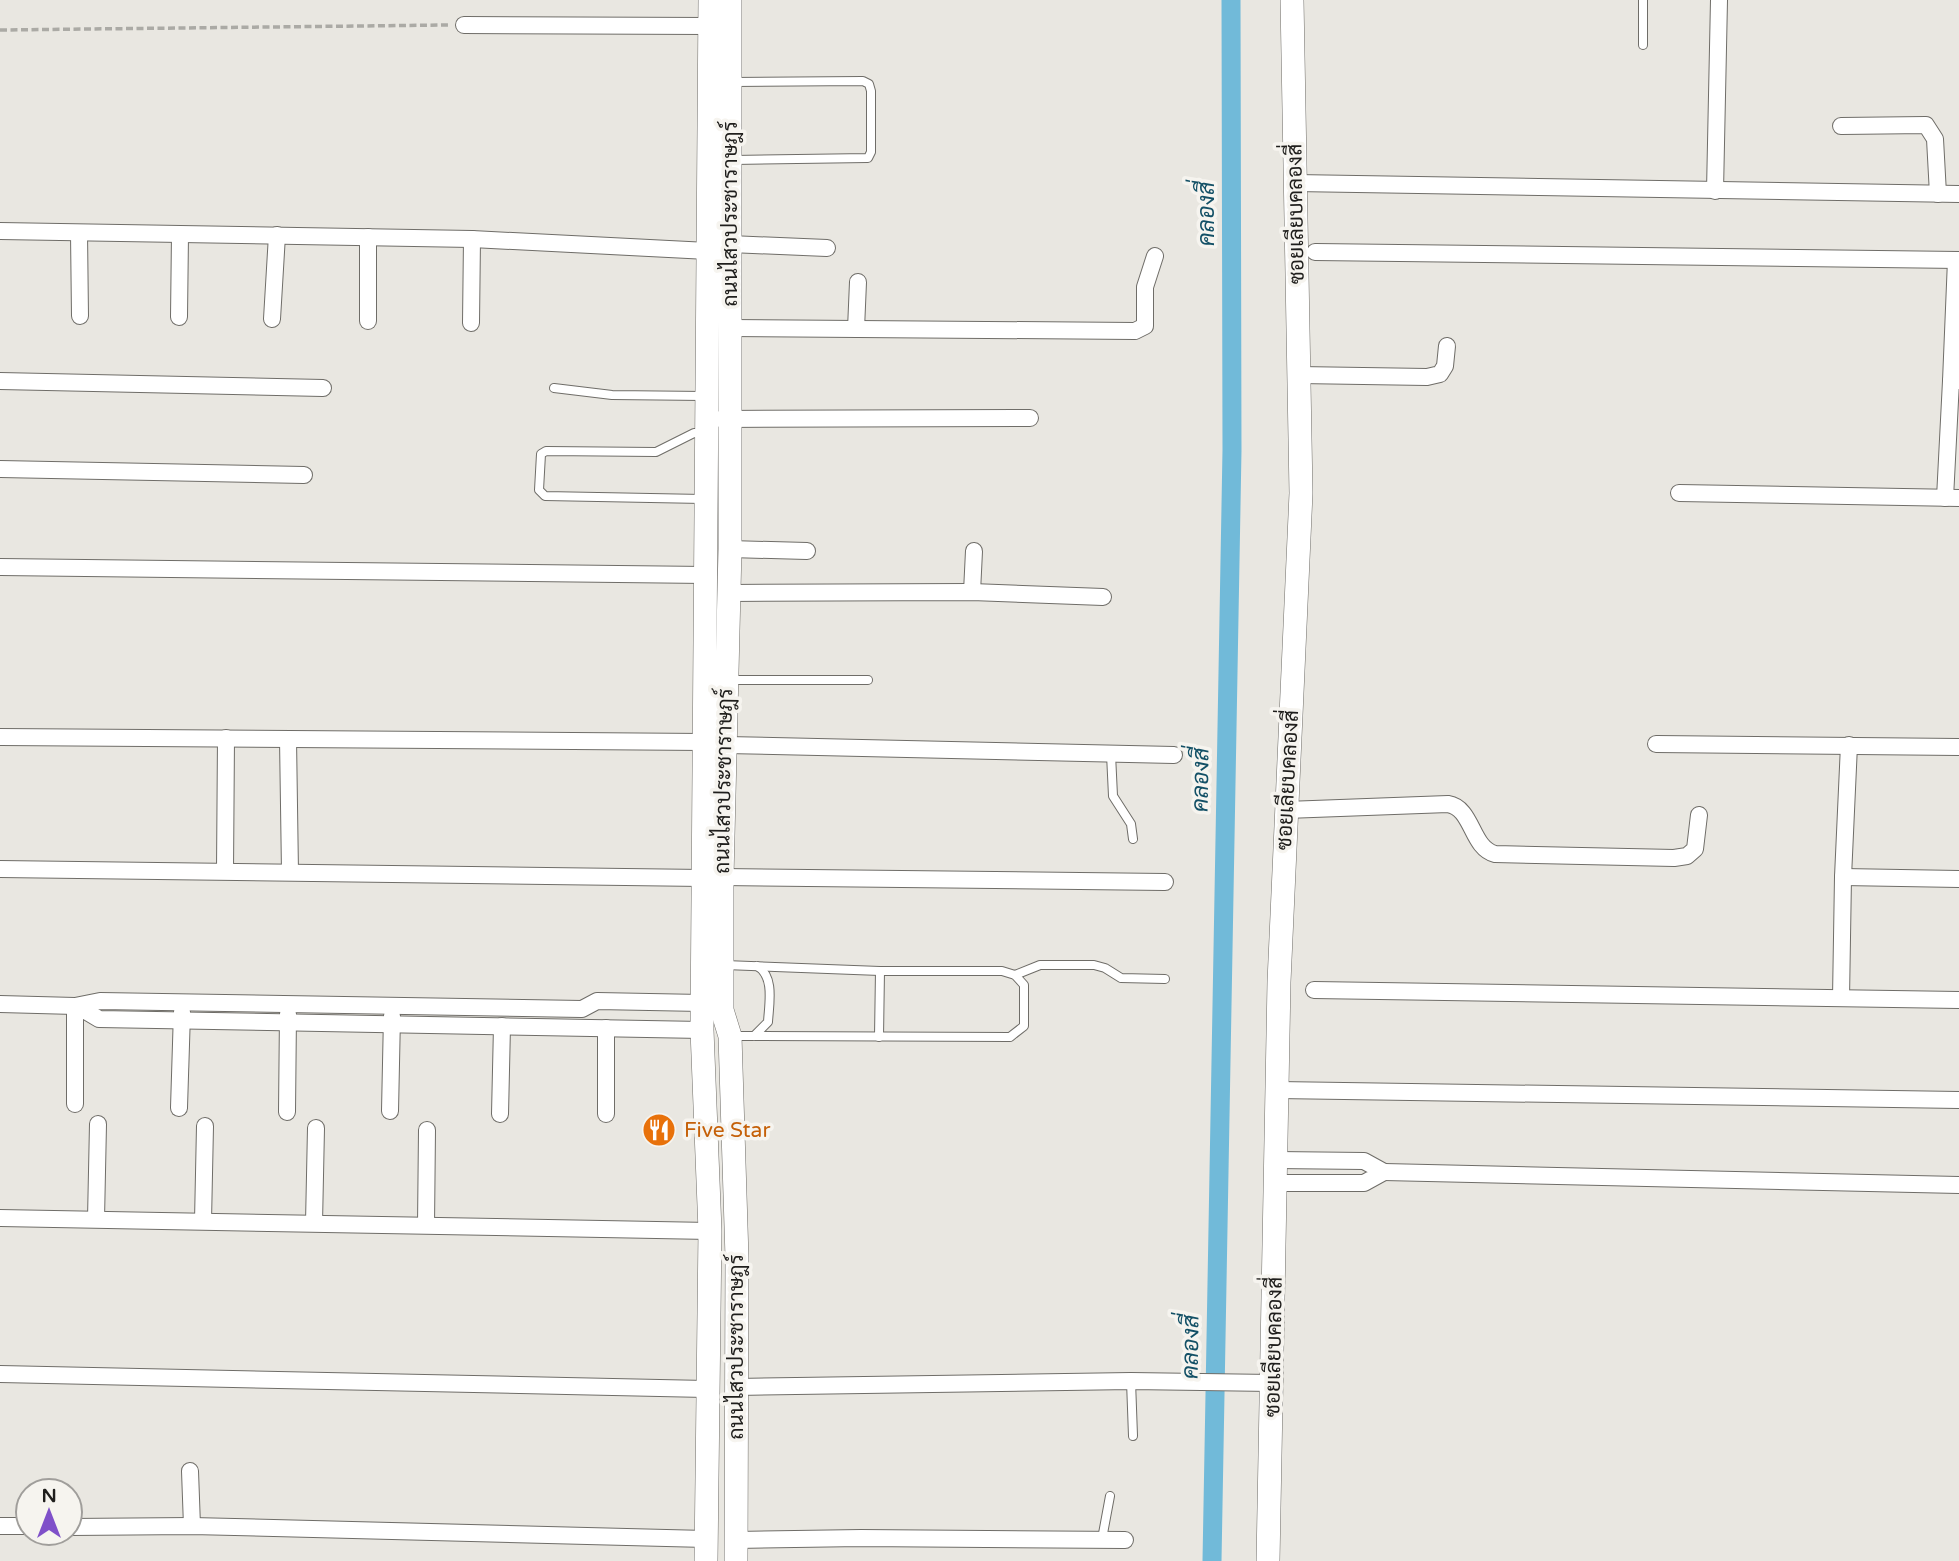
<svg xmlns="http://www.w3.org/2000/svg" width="1959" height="1561" viewBox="0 0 1959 1561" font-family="'Varela Round',Sarabun,sans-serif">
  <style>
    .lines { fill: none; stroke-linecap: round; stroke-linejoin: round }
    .canal { stroke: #71bad9; stroke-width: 19 }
    .lane-casing { stroke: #6f6d68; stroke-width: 10 }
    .street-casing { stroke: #6f6d68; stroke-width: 18 }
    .secondary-casing { stroke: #6f6d68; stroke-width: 24 }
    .path { stroke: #abaaa5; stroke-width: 3.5; stroke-dasharray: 7 3.5; stroke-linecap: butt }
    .lane { stroke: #fff; stroke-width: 8 }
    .street { stroke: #fff; stroke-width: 16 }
    .secondary { stroke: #fff; stroke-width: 23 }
    .labels { text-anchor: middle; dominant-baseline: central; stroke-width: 7; stroke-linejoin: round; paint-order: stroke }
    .street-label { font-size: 21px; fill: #1f1e1c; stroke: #f6f4ef }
    .food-label { font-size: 21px; fill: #c56008; stroke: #f6f4ef; text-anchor: start }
    .water-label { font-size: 23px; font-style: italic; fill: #135066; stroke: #f6f4ef }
  </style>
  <rect width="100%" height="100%" fill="#e9e7e1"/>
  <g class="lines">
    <polyline class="canal" points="1212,1561 1232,450 1231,0"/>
    <defs>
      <g id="lane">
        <polyline points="1643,0 1643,45"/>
        <polyline points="732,82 863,81 869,84 871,91 871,152 868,158 733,160"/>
        <polyline points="554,388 612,395 704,396"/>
        <polyline points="703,499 545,496 539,490 541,454 546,451 656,452 694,433 704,434"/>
        <polyline points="729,680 868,680"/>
        <polyline points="1111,754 1113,796 1131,824 1133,839"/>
        <polyline points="725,965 880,971 1002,971 1015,975 1024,985 1024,1026 1010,1037 731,1036"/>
        <polyline points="1015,975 1040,965 1094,965 1105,968 1121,978 1165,979"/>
        <path d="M754,1036L768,1022C769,1004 775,976 757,966"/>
        <polyline points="879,1037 880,971"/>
        <polyline points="1131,1381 1133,1436"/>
        <polyline points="1102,1539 1110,1496"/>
      </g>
      <g id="street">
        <polyline points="464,25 710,26"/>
        <polyline points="1841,126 1926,125 1935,139 1938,194"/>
        <polyline points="1295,183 1959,194"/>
        <polyline points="1715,191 1719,0"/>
        <polyline points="0,231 472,239 708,251"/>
        <polyline points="79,233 80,316"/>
        <polyline points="368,237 368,321"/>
        <polyline points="730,244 827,248"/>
        <polyline points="1315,252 1959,260"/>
        <polyline points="179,317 180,235"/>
        <polyline points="272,319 277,235"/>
        <polyline points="471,323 472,239"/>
        <polyline points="730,328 1135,331 1145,326 1145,287 1155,256"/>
        <polyline points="856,329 858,282"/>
        <polyline points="1299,375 1427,377 1440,374 1445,366 1447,346"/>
        <polyline points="0,381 323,388"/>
        <polyline points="1951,381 1956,260"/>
        <polyline points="721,419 1030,418"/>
        <polyline points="0,469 304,475"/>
        <polyline points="1679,493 1959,498"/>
        <polyline points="1945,498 1951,381 1959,381"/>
        <polyline points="730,549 807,551"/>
        <polyline points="0,567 706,575"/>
        <polyline points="972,592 974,551"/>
        <polyline points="729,593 972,592 1103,597"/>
        <polyline points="0,737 704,742"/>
        <polyline points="288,739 290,872"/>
        <polyline points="1656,744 1959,747"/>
        <polyline points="726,745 1174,755"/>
        <path d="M1286,810L1448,804C1473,808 1471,848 1495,854L1674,858L1687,856L1695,849L1699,815"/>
        <polyline points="0,869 703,878"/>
        <polyline points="225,871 226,738"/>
        <polyline points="722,877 1165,882"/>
        <polyline points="1843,877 1959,879"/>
        <polyline points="1314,990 1959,1000"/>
        <polyline points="1841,998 1843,877 1849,745"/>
        <polyline points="0,1004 75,1006 100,1001 582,1009 597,1001 702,1003"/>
        <polyline points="75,1006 75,1104"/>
        <polyline points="77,1006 99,1019 702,1030"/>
        <polyline points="606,1028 606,1114"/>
        <polyline points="1278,1090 1959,1100"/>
        <polyline points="179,1108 182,1012"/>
        <polyline points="390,1111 392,1016"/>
        <polyline points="287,1112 288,1014"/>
        <polyline points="500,1114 502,1026"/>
        <polyline points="1384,1172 1959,1185"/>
        <polyline points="1276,1183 1364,1183 1384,1172 1364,1161 1277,1160"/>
        <polyline points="0,1218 710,1231"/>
        <polyline points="96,1219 98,1124"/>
        <polyline points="203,1221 205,1126"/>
        <polyline points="314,1223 316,1128"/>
        <polyline points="426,1225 427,1130"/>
        <polyline points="0,1374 706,1389"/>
        <polyline points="737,1387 1131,1381 1274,1383"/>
        <polyline points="190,1471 192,1526"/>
        <polyline points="0,1526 28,1526"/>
        <polyline points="70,1527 192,1526 706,1539"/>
        <polyline points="736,1540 861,1538 1125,1540"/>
      </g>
      <g id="secondary">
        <polyline points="730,0 730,549 722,877 722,1010 730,1036 737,1258 736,1561"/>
        <polyline points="706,1561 710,1231 702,1030 710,0"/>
        <polyline points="1268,1561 1279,982 1301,493 1292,0"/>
      </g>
    </defs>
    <use href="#lane" class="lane-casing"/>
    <use href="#street" class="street-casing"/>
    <use href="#secondary" class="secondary-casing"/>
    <polyline class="path" points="0,30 448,25"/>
    <use href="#lane" class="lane"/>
    <use href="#street" class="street"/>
    <use href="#secondary" class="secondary"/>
  </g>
  <defs>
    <symbol id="restaurant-disc" viewBox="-11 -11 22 22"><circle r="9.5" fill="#e8710a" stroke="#f6f4ef"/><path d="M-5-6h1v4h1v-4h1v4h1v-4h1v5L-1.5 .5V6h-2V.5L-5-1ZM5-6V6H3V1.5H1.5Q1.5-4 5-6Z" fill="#fff"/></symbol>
  </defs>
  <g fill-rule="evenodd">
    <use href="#restaurant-disc" x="640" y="1111" width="38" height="38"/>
  </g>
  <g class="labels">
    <g class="street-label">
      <text transform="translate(730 214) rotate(-90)">ถนนไสวประชาราษฎร์</text>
      <text transform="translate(1296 214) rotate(-91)">ซอยเลียบคลองสี่</text>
      <text transform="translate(1288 780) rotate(-87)">ซอยเลียบคลองสี่</text>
      <text transform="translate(724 781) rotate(-89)">ถนนไสวประชาราษฎร์</text>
      <text transform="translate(736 1347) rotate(-90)">ถนนไสวประชาราษฎร์</text>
      <text transform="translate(1274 1347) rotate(-89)">ซอยเลียบคลองสี่</text>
    </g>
    <g class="food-label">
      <text x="684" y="1130">Five Star</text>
    </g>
    <g class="water-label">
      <text transform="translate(1207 214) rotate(-90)">คลองสี่</text>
      <text transform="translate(1201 780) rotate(-89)">คลองสี่</text>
      <text transform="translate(1191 1347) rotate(-89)">คลองสี่</text>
    </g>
  </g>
  <g transform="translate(49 1512)"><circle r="33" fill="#f6f4ef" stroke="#a09e9b" stroke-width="2"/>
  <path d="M0-5L12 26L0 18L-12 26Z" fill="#7f50c9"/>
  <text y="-10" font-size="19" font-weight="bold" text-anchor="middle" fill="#1f1e1c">N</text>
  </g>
</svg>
